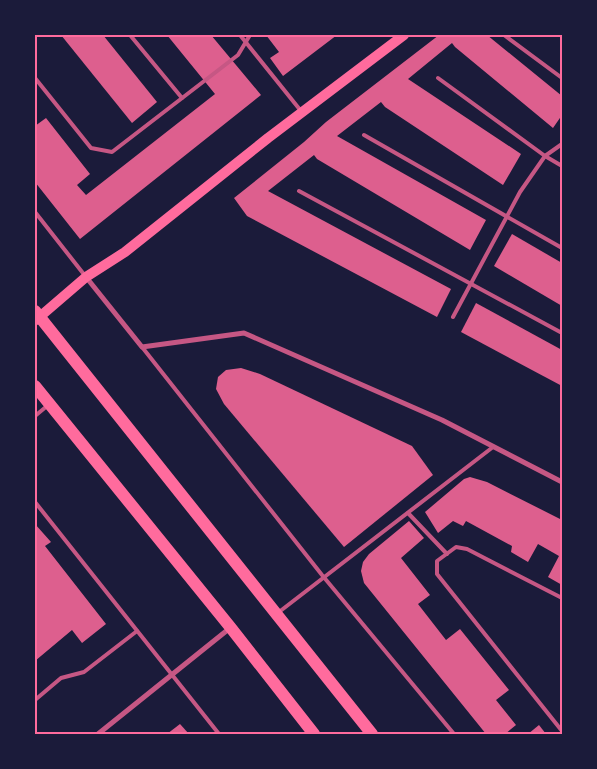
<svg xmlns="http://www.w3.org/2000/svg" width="597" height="769" viewBox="0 0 597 769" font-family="'Source Serif 4',serif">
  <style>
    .building { fill: #dd5f8e }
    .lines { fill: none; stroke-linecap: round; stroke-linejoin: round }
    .service { stroke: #c65784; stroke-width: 4 }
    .minor { stroke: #c65784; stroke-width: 5 }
    .secondary { stroke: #ff6b9d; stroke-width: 10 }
    .primary { stroke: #ff6b9d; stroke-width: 12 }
    .neatline { fill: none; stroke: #ff6b9d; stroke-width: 2 }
  </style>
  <rect width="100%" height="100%" fill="#1b1b3a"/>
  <g class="building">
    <polygon points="61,35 103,35 157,102 132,123"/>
    <polygon points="167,35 211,35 261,95 80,239 35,182 35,126 46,118 90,174 77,185 86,195 215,94"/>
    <polygon points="266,35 337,35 283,76 270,58 279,52"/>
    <polygon points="439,35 487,35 562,96 562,115 553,128 455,47 452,43 408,79 521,154 503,185 385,107 381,102 337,136 486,220 470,250 317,159 314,155 268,191 451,289 437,317 247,216 234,198 304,142 326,122"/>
    <polygon points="512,234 562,263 562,306 494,266"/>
    <polygon points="476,303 562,350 562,386 461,332"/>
    <polygon points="241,368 260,374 412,446 433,475 344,547 224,404 216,389 218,377 226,370"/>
    <polygon points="470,477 487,482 562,520 562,585 548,577 559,556 538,544 528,562 511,552 512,546 466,521 463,526 453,521 438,533 425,512 464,479"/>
    <polygon points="409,521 424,538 401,558 430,595 418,604 446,640 460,629 509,690 496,700 516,725 505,734 486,734 364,583 361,571 363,562 369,554"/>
    <polygon points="35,524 51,542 45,546 106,624 82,643 72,630 35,661"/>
    <polygon points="180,724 189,734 167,734"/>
    <polygon points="539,725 546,734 528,734"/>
  </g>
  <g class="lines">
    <g class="service">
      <polyline points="130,35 182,98"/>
      <polyline points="240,35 301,111"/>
      <polyline points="504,35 562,78"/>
      <polyline points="35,78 91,148 112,152 238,55 250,35"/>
      <polyline points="438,78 545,156 562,166"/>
      <polyline points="364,135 562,248"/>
      <polyline points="299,191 562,333"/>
      <polyline points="35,212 86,277"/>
      <polyline points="453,317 520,192 545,156 562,144"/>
      <polyline points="142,347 322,575 454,734"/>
      <polyline points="35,416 47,406"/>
      <polyline points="35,502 219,734"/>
      <polyline points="408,513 447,554"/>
      <polyline points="562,598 467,549 456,547 437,561 437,574 562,731"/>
      <polyline points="279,612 493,447"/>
      <polyline points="35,700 61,678 84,672 137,631"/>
    </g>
    <g class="minor">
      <polyline points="86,277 142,347 244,333 442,420 562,482"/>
      <polyline points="98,734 230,628"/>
    </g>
    <polyline class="secondary" points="36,320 86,277 125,252 268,138 404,35"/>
    <g class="primary">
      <polyline points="35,311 372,734"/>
      <polyline points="35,386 231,628 314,734"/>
    </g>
  </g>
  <rect width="597" height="769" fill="none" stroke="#1b1b3a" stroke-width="72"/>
  <rect x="36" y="36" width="525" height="697" class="neatline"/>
</svg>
